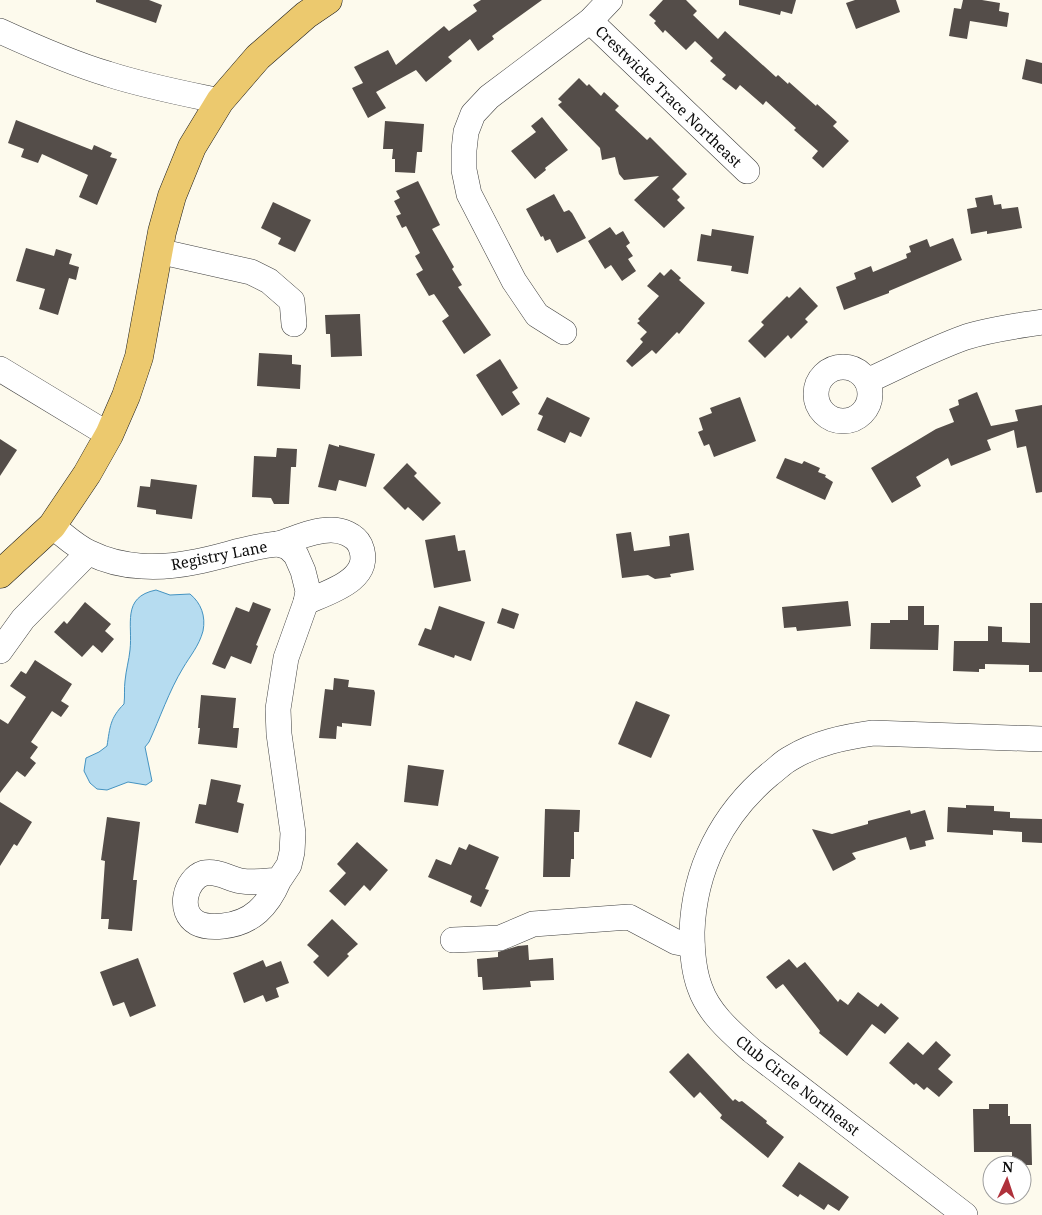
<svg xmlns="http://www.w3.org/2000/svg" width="1042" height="1215" viewBox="0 0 1042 1215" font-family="'Noto Serif',serif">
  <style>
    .water { fill: #b6dcf0; stroke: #4493c1 }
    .building { fill: #544d49 }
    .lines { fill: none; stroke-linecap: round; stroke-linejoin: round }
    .minor-casing { stroke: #3f3f3f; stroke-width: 26 }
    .major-casing { stroke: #1d1d1d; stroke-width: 29 }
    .minor { stroke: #fff; stroke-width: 25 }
    .major { stroke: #ecc96e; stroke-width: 28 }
    .labels { text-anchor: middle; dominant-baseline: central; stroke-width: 5; stroke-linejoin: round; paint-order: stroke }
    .street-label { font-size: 15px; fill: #0c0c0c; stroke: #fff }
  </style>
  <rect width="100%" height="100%" fill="#fdfaed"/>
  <path class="water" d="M156,590L170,595L190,594C201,603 206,616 203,631C199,646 190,656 183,668C169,691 160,718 149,742L145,747L152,781L146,785L128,782L107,790L97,789L90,783L84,771L86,758L99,752L107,746C110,727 110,718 124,704C125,696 124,688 125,681C126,670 129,660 130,650C133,625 121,597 156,590Z"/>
  <g class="building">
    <polygon points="96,0 149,0 162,5 156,23 96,2"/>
    <polygon points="481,0 542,0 492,36 494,39 478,51 470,39 448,57 452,61 426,82 416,70 376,92 386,108 368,118 352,88 363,83 354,67 388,50 396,65 444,26 449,31 477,11 473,5"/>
    <polygon points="663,0 686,0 697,11 693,15 718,39 725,31 776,77 778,75 788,84 789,82 816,106 817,104 837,122 833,126 849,141 823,168 812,158 818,151 794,130 796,128 766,101 763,105 740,85 736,90 722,79 726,75 710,61 713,58 695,41 686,50 665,30 663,33 654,23 656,21 649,15"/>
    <polygon points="739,0 796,0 792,14 781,11 780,15 739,5"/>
    <polygon points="855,0 896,0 900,12 856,29 846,3"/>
    <polygon points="963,0 982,0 1000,3 999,11 1009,13 1007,27 970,21 967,39 949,36 954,8 961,9"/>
    <polygon points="1026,59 1042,63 1042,84 1022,79"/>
    <polygon points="579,78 587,86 589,84 601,96 604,92 619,106 615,110 647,140 650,137 687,174 672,189 680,197 677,200 685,208 664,228 634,200 659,176 624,180 619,174 615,157 602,160 600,148 558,105 562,102 558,99"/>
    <polygon points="542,117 568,150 545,168 546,170 535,179 511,151 536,132 531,126"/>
    <polygon points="16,120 92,150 94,145 112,153 110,157 117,159 97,205 79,197 88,175 42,154 38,163 21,157 24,149 8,143"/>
    <polygon points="385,121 424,124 422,152 417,152 415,173 395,172 395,159 392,159 393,149 383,149"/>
    <polygon points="418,181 440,225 432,229 454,267 452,269 462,285 458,287 491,335 464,354 442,321 449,316 434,294 429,296 416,274 423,270 415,256 420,253 406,226 402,228 396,216 401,214 394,201 400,198 396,191"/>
    <polygon points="554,194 564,212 569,210 572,213 586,238 557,253 550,239 545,241 543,236 541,237 526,209"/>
    <polygon points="992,195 994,205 1001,204 1002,209 1018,207 1022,228 987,234 987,231 971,234 967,209 977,207 975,198"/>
    <polygon points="273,202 311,220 295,252 278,244 281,238 261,228"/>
    <polygon points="610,227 616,235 623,231 630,243 626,246 633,256 628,259 636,271 622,281 611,265 605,269 588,241"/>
    <polygon points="712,229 754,236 748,274 731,271 732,266 697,261 701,234 711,236"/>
    <polygon points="953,238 962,260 889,291 889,293 844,310 836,287 856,279 854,273 871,266 873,272 907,258 906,254 911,252 909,246 927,239 930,247"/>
    <polygon points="26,248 54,256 56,249 72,254 69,264 79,267 76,280 69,278 58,315 39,309 45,289 16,281"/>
    <polygon points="671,269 681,278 679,280 705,303 679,334 677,332 656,354 652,350 632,367 626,361 643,342 640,339 647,332 637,323 640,321 638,319 659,296 647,286 660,272 664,276"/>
    <polygon points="800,287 818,306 805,319 808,322 791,339 788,335 765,358 748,341 764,325 761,322 787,296 789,298"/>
    <polygon points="360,314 362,356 331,357 330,334 326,334 325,315"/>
    <polygon points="259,353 292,355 292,364 301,365 300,389 257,386"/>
    <polygon points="500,359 518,388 512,392 520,404 502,416 476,375"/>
    <polygon points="977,392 991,426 1018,421 1015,410 1042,405 1042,492 1036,493 1026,446 1017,448 1014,430 987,440 991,450 951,466 948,458 916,477 921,486 892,503 871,468 936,429 954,422 949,409 959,405 958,400"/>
    <polygon points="547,397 590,418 581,437 570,432 565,443 537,430 543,416 538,414"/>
    <polygon points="740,397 756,441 714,457 709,444 704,446 698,432 703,430 699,418 712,413 710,408"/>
    <polygon points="0,439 17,450 0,476"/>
    <polygon points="329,444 339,447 339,445 375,454 366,487 339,480 336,491 318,487"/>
    <polygon points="277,448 297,449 296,467 291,467 289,504 274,504 271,498 252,497 254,456 276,457"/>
    <polygon points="785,458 802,464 804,461 820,468 818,472 826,475 825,477 833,482 825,500 776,478"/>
    <polygon points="407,463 417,473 414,476 441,503 423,521 408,507 405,510 383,488"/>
    <polygon points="151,479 197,485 192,519 156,514 156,510 137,507 140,486 150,487"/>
    <polygon points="631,532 634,551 670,546 669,536 689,533 694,570 670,574 671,577 655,579 648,575 622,578 616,534"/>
    <polygon points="455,535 458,551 465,550 471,581 434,588 425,540"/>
    <polygon points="848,601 851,626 797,631 796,627 784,628 782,607"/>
    <polygon points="85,602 111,624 105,631 114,639 102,653 93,645 82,657 54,632 64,621 67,624"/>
    <polygon points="253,602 271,609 256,645 258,646 251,664 231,656 225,669 212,664 236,607 249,612"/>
    <polygon points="1030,603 1042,603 1042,672 1029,672 1029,665 985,664 985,669 979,669 979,672 953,671 954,641 988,641 988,626 1002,627 1002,642 1030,643"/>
    <polygon points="439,606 485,622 471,661 455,655 454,658 418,645 425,628 431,630"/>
    <polygon points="908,606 924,606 924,625 939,625 938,650 870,649 871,623 890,623 890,620 908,620"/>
    <polygon points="502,608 519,614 514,629 497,623"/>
    <polygon points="35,660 72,684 61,701 69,706 61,717 52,711 31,742 38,747 30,758 36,763 25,777 17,771 0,793 0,719 8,724 26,697 10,686 21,671 26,674"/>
    <polygon points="334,678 349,680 348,687 374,690 375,693 371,726 342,723 342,727 337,726 336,739 319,738 325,689 333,690"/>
    <polygon points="201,695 236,698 233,728 239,728 237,748 198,744 200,728 198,728"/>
    <polygon points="636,701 670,715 651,758 618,744"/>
    <polygon points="408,765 444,770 438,806 404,802"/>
    <polygon points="211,779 241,785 237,802 244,804 238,833 195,823 199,804 206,805"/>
    <polygon points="0,802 32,822 17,846 14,844 0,866"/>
    <polygon points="966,805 994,806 994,811 1010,812 1010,818 1042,819 1042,843 1022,842 1022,832 993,830 993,835 947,832 948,807 966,808"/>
    <polygon points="545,809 580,810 579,832 574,832 574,859 571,859 570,877 543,877"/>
    <polygon points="910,810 911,814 925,810 934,839 925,841 926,846 910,850 906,837 852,853 856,859 833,871 812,829 832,834 868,824 868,821"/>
    <polygon points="107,817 140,822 133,880 137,880 132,931 108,929 109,919 101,919 105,861 101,860"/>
    <polygon points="357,842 388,870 370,891 364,885 345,906 329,891 346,873 337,864"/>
    <polygon points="469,844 499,857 485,889 489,890 481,907 470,902 472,896 428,877 436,859 451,865 459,847 466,850"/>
    <polygon points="332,919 358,944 347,954 349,956 328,977 313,962 319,956 307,945"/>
    <polygon points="528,945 529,960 553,958 554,980 530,981 531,987 483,990 482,977 478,977 477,959 498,957 498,952 518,946"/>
    <polygon points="138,958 156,1006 130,1017 124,1002 113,1006 100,972"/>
    <polygon points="789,959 797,968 805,962 838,1002 840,999 848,1005 858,992 878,1007 881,1003 899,1018 885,1034 872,1024 847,1056 819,1033 820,1031 783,984 776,989 766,977"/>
    <polygon points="263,960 266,967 281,961 289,983 276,988 279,997 266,1002 263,995 244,1003 233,973"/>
    <polygon points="936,1041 951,1055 938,1069 953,1082 939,1097 927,1087 924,1090 916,1083 914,1085 889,1063 908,1042 923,1055"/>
    <polygon points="688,1053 733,1101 735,1099 739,1102 742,1101 767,1121 766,1123 784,1137 768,1158 720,1118 722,1115 700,1092 694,1098 669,1072"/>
    <polygon points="989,1104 1008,1104 1008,1116 1010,1116 1010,1124 1031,1124 1032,1165 1012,1165 1012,1152 974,1152 973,1109 989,1109"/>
    <polygon points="799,1162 849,1197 839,1211 828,1204 824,1210 800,1194 798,1197 782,1186"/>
  </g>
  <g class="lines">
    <defs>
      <g id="minor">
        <polyline points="590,21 747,171"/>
        <path d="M0,31C35,47 71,63 108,74C145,86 182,93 220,101"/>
        <polyline points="158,251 251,272 269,281 292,301 294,324"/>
        <polyline points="564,332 537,315 514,281 469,194 464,170 464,150 466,132 473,114 489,97 590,21 610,0"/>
        <circle cx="843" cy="394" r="27"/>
        <polyline points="0,369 109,435"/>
        <path d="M867,381C900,366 932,349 966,337C991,329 1017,326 1042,322"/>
        <path d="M52,526C64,535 76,547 90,553C122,569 161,569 195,562C223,557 250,546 278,544L288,547L296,555L303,571L308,591L306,602L286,658L278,709L279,734L293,833L292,852L289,865L279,880C266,881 254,883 241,881C229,879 217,870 204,873C185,879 177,912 197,923C205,927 214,927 223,926C252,923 268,906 279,880"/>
        <path d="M278,544C295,539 312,530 331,530C342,530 355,535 360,545C375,579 329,592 306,602"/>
        <polyline points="0,651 23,619 88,553"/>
        <polyline points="453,940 500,938 533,924 629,917 676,942 692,945"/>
        <path d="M965,1215L752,1051C732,1033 709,1014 700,988C693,970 692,950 692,932C694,869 722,814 770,774C777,769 783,762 791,758C816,743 844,737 873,733L1042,739"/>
      </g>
      <polyline id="major" points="0,574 52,526 87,474 109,435 126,396 139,357 162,232 172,196 192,147 220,101 258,57 306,15 328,0"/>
    </defs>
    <use href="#minor" class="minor-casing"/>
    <use href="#major" class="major-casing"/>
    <use href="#minor" class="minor"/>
    <use href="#major" class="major"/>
  </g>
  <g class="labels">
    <g class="street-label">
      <text transform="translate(669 96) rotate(44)">Crestwicke Trace Northeast</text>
      <text transform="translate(219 555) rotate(-11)">Registry Lane</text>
      <text transform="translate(798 1085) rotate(38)">Club Circle Northeast</text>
    </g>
  </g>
  <g transform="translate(1007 1180) rotate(3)"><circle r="24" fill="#ffffff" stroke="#9e9e9e"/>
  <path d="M0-4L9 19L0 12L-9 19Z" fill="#af313b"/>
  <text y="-8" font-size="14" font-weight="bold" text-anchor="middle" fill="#0c0c0c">N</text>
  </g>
</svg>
